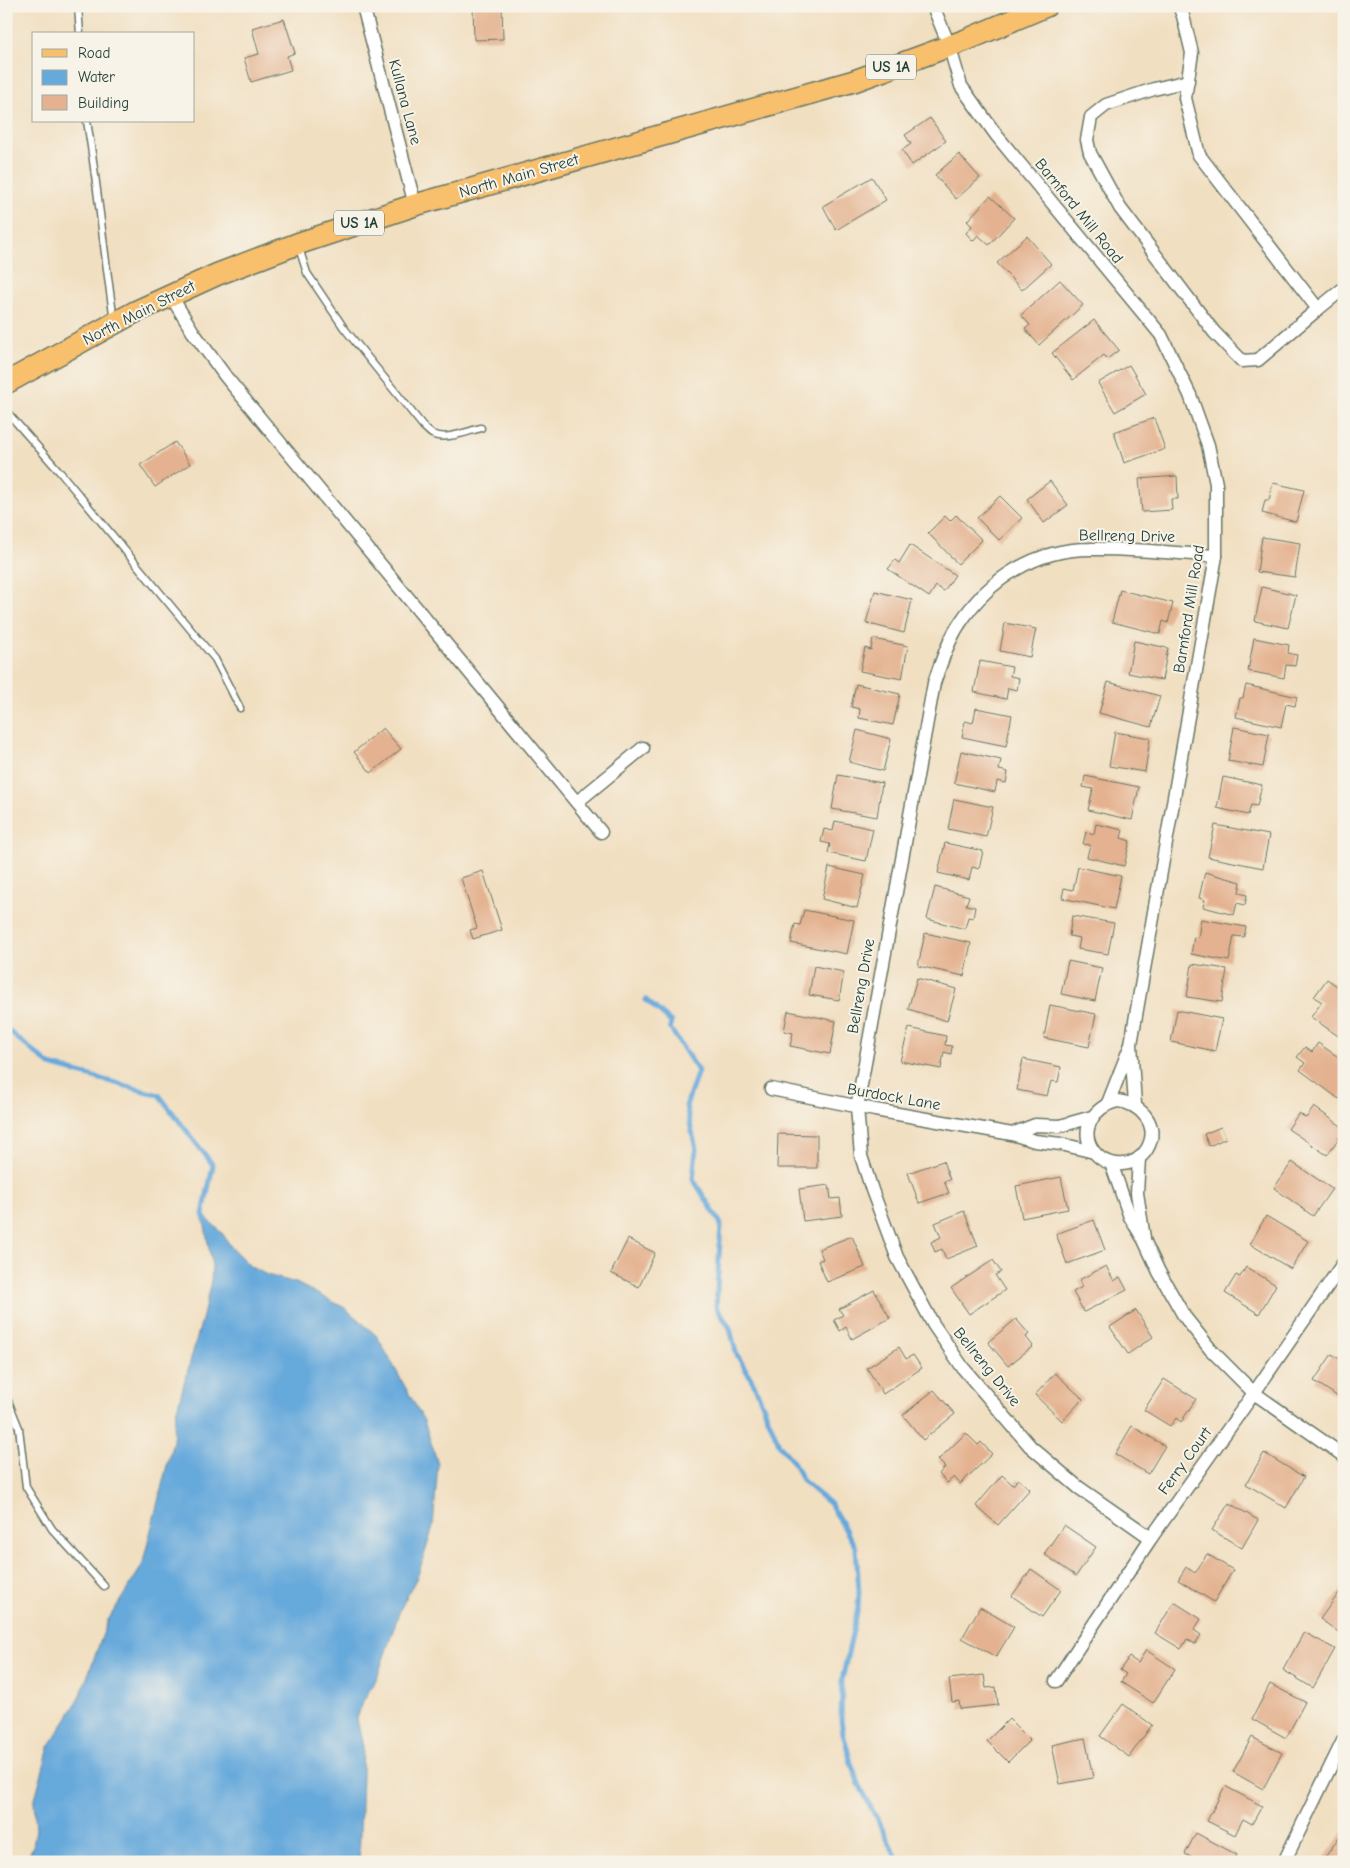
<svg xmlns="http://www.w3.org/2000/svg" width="1350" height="1868" viewBox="0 0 1350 1868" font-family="'Comic Neue',sans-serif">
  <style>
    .water { fill: #66a9db; stroke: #427388 }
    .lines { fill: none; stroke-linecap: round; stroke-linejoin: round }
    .stream { stroke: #66a9db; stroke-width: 5 }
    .building { fill: #e4b290 }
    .service-casing { stroke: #687665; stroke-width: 9 }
    .minor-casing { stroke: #687665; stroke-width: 15 }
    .primary-casing { stroke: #687665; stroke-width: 24 }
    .service { stroke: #fff; stroke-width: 6 }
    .minor { stroke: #fff; stroke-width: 12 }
    .primary { stroke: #f8bf6c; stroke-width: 21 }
    .labels { text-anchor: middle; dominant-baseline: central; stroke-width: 4; stroke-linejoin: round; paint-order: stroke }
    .shield { fill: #f7f3e8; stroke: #60746a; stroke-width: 1 }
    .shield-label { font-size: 15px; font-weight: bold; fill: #1f3d34 }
    .street-label { font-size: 16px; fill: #1f3d34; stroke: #f7f3e8 }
  </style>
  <rect width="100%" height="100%" fill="#f7f3e8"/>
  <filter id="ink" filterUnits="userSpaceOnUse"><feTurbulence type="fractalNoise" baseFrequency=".02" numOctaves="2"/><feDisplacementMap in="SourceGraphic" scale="10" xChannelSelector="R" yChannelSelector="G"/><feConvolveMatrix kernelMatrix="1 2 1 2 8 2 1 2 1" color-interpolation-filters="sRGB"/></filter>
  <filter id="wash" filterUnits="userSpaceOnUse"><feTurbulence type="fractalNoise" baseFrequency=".0096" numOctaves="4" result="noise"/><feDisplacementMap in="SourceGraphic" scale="20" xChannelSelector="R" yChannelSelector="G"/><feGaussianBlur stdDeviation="1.12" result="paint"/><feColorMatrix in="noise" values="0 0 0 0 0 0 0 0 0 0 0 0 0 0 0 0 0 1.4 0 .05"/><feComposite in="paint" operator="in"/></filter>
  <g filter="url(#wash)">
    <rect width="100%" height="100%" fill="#f1dfc1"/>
    <polygon class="water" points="203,1214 222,1233 232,1248 251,1267 267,1275 296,1283 345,1308 377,1336 424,1421 438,1464 433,1527 418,1575 400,1610 377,1678 362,1703 357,1719 363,1747 359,1862 26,1862 33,1846 36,1830 34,1802 49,1747 80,1697 108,1620 142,1566 173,1441 175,1416 203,1316 211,1281 212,1266"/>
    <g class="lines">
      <g class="stream">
        <polyline points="646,1000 671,1022 670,1028 698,1071 686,1106 696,1149 693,1179 721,1224 716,1307 730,1328 736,1353 754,1384 779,1444 794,1463 802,1480 831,1505 856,1548 859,1592 858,1608 842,1680 841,1720 843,1733 851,1763 859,1784 899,1862"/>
        <polyline points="6,1029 50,1065 159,1095 213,1165 203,1214 205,1220"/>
      </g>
    </g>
    <g id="blocks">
      <g class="building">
        <polygon points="473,6 502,6 503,39 474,40"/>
        <polygon points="284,19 295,53 287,56 291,70 251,82 244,58 259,54 252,28"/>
        <polygon points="930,118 946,141 912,165 902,150 911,144 905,135"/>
        <polygon points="959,154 980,178 956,199 935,175"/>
        <polygon points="872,177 886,200 836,230 823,206"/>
        <polygon points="990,196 1014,218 989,245 978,235 973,241 966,233 972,226 967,221"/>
        <polygon points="1027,236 1051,264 1022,290 997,263"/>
        <polygon points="1060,280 1083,305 1039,345 1025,329 1030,325 1021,315"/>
        <polygon points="1094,320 1119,350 1107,359 1104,355 1073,380 1052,353"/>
        <polygon points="1129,365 1146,394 1115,412 1098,383"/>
        <polygon points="1154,418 1165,449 1124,463 1114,432"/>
        <polygon points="175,442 190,464 155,487 140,465"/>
        <polygon points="1177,476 1178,499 1171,499 1172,510 1142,512 1139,479"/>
        <polygon points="1050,481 1068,505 1044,523 1027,499"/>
        <polygon points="1273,483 1304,490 1296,522 1262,513 1265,500 1269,500"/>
        <polygon points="1000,496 1022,518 999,540 977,518"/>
        <polygon points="956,515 982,540 958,564 928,533 945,516 950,521"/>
        <polygon points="1262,537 1300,543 1295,577 1257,572"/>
        <polygon points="910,545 955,575 944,591 936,586 929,597 888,569 895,560 899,563"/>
        <polygon points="1262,587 1296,595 1288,628 1255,621"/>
        <polygon points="1120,590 1173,603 1168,623 1163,621 1160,634 1112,622"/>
        <polygon points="875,591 912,600 904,633 866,623"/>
        <polygon points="1005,623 1036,629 1030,657 1000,651"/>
        <polygon points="1254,638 1289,645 1288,653 1297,655 1295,666 1286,665 1284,678 1248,671"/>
        <polygon points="873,639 908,646 902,679 860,671 865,648 871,650"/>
        <polygon points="1134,641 1168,648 1162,680 1128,673"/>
        <polygon points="980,661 1012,667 1010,676 1019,678 1017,690 1008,688 1006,699 974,692"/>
        <polygon points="1108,682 1160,696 1151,727 1099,713"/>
        <polygon points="856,684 900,694 893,725 859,718 860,709 851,707"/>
        <polygon points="1246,685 1297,697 1295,706 1286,704 1281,727 1236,717 1240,698 1243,698"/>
        <polygon points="976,708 1012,715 1006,746 962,737 965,721 973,723"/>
        <polygon points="1234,727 1269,734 1263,767 1228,761"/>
        <polygon points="383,728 401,749 371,773 354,752"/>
        <polygon points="857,730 891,739 883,771 849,762"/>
        <polygon points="1115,732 1150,738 1145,772 1109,766"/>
        <polygon points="961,751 1001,760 999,770 1008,772 1006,783 997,781 995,792 954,783"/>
        <polygon points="838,775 882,783 877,817 832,809"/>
        <polygon points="1085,776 1139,787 1132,820 1088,810 1093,789 1083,787"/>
        <polygon points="1223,777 1262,785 1257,806 1251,805 1248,815 1217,808"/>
        <polygon points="954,799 993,807 986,837 948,829"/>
        <polygon points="835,821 873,829 866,861 828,853 830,844 821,842 824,829 833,831"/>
        <polygon points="1096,824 1123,830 1121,838 1130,841 1124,866 1087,857 1090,845 1083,844 1086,832 1094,834"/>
        <polygon points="1215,825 1269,835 1263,868 1208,857"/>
        <polygon points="945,843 983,851 979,869 972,867 969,880 938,873"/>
        <polygon points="829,867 865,875 857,908 822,899"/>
        <polygon points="1078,867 1121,876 1114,909 1062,898 1064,888 1073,890"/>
        <polygon points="483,871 502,930 473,939 470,930 477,928 461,878"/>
        <polygon points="1205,872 1241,882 1239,893 1247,895 1245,905 1237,903 1234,915 1203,907 1205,900 1199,898"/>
        <polygon points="935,887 969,896 966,905 975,907 973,918 968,917 965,929 927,919"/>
        <polygon points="804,910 854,920 847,954 791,943 795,924 800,925"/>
        <polygon points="1072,916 1114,923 1108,954 1078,949 1080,938 1069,936"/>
        <polygon points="1201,919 1246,927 1244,937 1234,936 1229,961 1191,954 1194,937 1198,938"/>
        <polygon points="925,933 971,943 964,976 918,966"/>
        <polygon points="1068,961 1102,968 1095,1001 1061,994"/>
        <polygon points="1192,964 1227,969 1222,1002 1187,997"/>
        <polygon points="814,966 844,972 839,1000 809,995"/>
        <polygon points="917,978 956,989 947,1021 908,1009"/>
        <polygon points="1327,979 1344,991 1344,1034 1341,1038 1311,1017 1322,1002 1314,997"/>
        <polygon points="1050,1005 1096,1014 1089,1047 1044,1038"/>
        <polygon points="1177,1010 1222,1019 1215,1051 1171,1042"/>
        <polygon points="788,1011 836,1021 830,1054 790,1046 793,1033 784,1031"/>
        <polygon points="909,1028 946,1036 945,1045 952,1046 951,1054 944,1052 941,1069 900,1061"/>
        <polygon points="1318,1043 1344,1061 1344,1091 1339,1099 1300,1070 1305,1063 1297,1057 1305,1047 1312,1052"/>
        <polygon points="1023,1059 1061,1067 1058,1082 1051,1081 1047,1096 1017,1090"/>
        <polygon points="1314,1107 1344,1128 1344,1131 1327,1155 1288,1129 1299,1113 1306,1118"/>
        <polygon points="1221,1127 1226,1138 1209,1146 1204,1134"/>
        <polygon points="778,1134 817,1135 817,1168 777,1168"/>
        <polygon points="943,1161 950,1180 944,1181 949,1193 919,1203 908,1173"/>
        <polygon points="1292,1162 1332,1189 1313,1216 1274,1188"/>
        <polygon points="1061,1177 1068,1209 1022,1218 1016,1186"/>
        <polygon points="829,1185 831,1199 840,1198 842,1216 803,1221 799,1189"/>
        <polygon points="964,1211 978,1246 946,1259 942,1249 935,1252 931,1242 941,1237 935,1223"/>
        <polygon points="1266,1216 1308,1241 1291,1269 1250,1244"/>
        <polygon points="1094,1220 1105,1250 1067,1264 1056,1234"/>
        <polygon points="852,1236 865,1267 827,1282 818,1261 823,1259 819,1249"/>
        <polygon points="628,1239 655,1253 639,1287 611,1273"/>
        <polygon points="993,1260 1001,1272 995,1275 1005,1290 969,1314 951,1288"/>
        <polygon points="1106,1266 1114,1281 1120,1277 1127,1290 1084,1312 1073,1292 1082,1287 1079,1280"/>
        <polygon points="1246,1267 1276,1285 1259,1314 1225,1293 1236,1275 1240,1277"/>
        <polygon points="874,1290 890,1318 852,1339 846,1327 840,1331 834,1320 843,1315 839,1309"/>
        <polygon points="1136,1310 1153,1337 1128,1354 1110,1327"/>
        <polygon points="1016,1319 1029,1334 1026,1337 1033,1346 1008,1366 988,1342"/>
        <polygon points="899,1347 906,1359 913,1355 922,1368 883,1394 867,1368"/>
        <polygon points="1332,1354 1344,1362 1343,1400 1314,1381"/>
        <polygon points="1055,1373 1083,1399 1062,1421 1035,1395"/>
        <polygon points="1164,1379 1196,1399 1181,1422 1176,1418 1170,1426 1144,1410"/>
        <polygon points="934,1390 955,1414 923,1440 903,1415"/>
        <polygon points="1132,1426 1165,1446 1148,1474 1115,1454"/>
        <polygon points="966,1433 978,1445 981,1442 992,1454 960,1484 954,1477 947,1483 939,1474 945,1467 938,1460"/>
        <polygon points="1264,1453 1304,1477 1286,1508 1246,1484"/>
        <polygon points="1002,1475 1013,1485 1018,1479 1030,1489 998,1525 976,1506"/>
        <polygon points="1229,1503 1258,1520 1242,1548 1212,1530"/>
        <polygon points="1064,1525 1096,1547 1076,1576 1044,1554"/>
        <polygon points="1207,1554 1233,1570 1214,1602 1178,1580 1186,1567 1195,1573"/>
        <polygon points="1031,1569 1061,1590 1042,1617 1012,1596"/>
        <polygon points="1344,1586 1344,1636 1320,1619"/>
        <polygon points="1174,1602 1201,1619 1194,1630 1201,1635 1195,1644 1187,1639 1181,1649 1155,1633"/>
        <polygon points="980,1607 1014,1627 996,1657 962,1638"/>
        <polygon points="1304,1632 1335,1649 1313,1688 1283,1670"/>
        <polygon points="1146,1650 1175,1669 1153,1703 1121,1682 1126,1674 1120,1670 1129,1657 1138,1663"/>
        <polygon points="984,1675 986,1688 996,1687 998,1705 960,1709 959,1701 952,1702 949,1679"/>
        <polygon points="1270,1684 1305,1702 1286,1738 1252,1719"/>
        <polygon points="1123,1704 1152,1725 1129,1757 1100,1736"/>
        <polygon points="1009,1719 1030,1740 1008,1762 987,1741"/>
        <polygon points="1252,1737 1282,1753 1263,1789 1233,1772"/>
        <polygon points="1085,1738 1093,1778 1060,1784 1052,1745"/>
        <polygon points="1225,1786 1262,1806 1252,1824 1243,1819 1235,1835 1207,1821"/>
        <polygon points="1344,1830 1344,1862 1329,1862 1324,1859"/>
        <polygon points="1196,1833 1237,1855 1233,1862 1196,1862 1197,1860 1185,1854"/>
      </g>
    </g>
  </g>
  <g filter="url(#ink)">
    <use href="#blocks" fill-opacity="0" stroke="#687665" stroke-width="1"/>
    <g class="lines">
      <defs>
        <g id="service">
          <polyline points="78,6 80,34"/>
          <path d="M87,121C98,187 104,254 114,320"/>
          <path d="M299,248L307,273L344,328L423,426C425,428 429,432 432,434C445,441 468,431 481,428"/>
          <polyline points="6,411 59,471 215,659 240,708"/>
          <polyline points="6,1396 19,1428 26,1487 52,1529 104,1586"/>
        </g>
        <g id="minor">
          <polyline points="363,6 415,205"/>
          <polyline points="933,6 949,45 961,86 997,136 1161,335 1190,395 1208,445 1216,484 1216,556 1131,1044 1135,1105"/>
          <polyline points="1179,6 1183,16 1192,53 1185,98 1199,155 1318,309 1258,360 1242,361 1214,332 1120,208 1090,153 1087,140 1091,117 1106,105 1154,89 1188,81"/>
          <polyline points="171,296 193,332 226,377 601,832"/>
          <polyline points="1318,309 1344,288"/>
          <polyline points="577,802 643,748"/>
          <polyline points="771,1089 875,1110 1012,1134 1035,1141 1061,1144 1094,1152"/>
          <path d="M1117,1101C1140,1103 1161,1125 1147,1149C1136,1168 1109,1169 1095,1153C1077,1131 1094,1107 1117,1101Z"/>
          <polyline points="1108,1103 1130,1047"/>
          <polyline points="1012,1134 1035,1125 1060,1126 1092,1117"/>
          <polyline points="1139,1158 1137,1193 1144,1238"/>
          <polyline points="1111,1163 1130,1217 1144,1240 1159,1272 1184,1316 1211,1350 1254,1393 1344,1456"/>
          <path d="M1151,1538L1078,1487L1030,1446L963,1368L933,1324L897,1257L872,1190L861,1156L857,1107L934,683C941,663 948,641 960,623C989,579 1036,549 1090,549C1132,548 1175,553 1216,556"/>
          <polyline points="1056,1681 1151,1538 1254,1393 1344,1262"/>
          <polyline points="1284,1862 1344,1739"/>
        </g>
        <polyline id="primary" points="6,383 135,312 218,274 297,244 415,205 854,81 966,40 1046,6"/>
      </defs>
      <use href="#service" class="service-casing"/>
      <use href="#minor" class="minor-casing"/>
      <use href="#primary" class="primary-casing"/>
      <use href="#service" class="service"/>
      <use href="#minor" class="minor"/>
      <use href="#primary" class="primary"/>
    </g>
  </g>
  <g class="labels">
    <g class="shield">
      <rect x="866" y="54.5" width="50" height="25" rx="4"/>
      <rect x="334" y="210.5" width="50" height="25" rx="4"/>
    </g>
    <g class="shield-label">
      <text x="891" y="67">US 1A</text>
      <text x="359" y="223">US 1A</text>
    </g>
    <g class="street-label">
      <text transform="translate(405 102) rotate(75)">Kullana Lane</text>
      <text transform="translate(519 176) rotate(-16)">North Main Street</text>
      <text transform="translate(1079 211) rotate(51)">Barnford Mill Road</text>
      <text transform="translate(139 313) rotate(-27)">North Main Street</text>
      <text transform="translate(1127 536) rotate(1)">Bellreng Drive</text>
      <text transform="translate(1189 609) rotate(-81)">Barnford Mill Road</text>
      <text transform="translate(861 986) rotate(-80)">Bellreng Drive</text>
      <text transform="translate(894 1097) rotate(10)">Burdock Lane</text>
      <text transform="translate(987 1367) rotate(51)">Bellreng Drive</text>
      <text transform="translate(1185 1461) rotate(-54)">Ferry Court</text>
    </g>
  </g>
  <rect width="1350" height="1868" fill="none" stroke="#f7f3e8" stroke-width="25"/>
  <rect x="32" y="32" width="162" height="90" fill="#f7f3e8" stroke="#a1aaa0"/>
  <rect x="42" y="49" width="25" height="8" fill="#f8bf6c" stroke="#a1aaa0"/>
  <text x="78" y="58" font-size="15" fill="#1f3d34">Road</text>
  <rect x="42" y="70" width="25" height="15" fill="#66a9db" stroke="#a1aaa0"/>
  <text x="78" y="82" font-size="15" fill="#1f3d34">Water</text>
  <rect x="42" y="95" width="25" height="15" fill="#e4b290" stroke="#a1aaa0"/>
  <text x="78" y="108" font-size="15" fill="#1f3d34">Building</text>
</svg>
